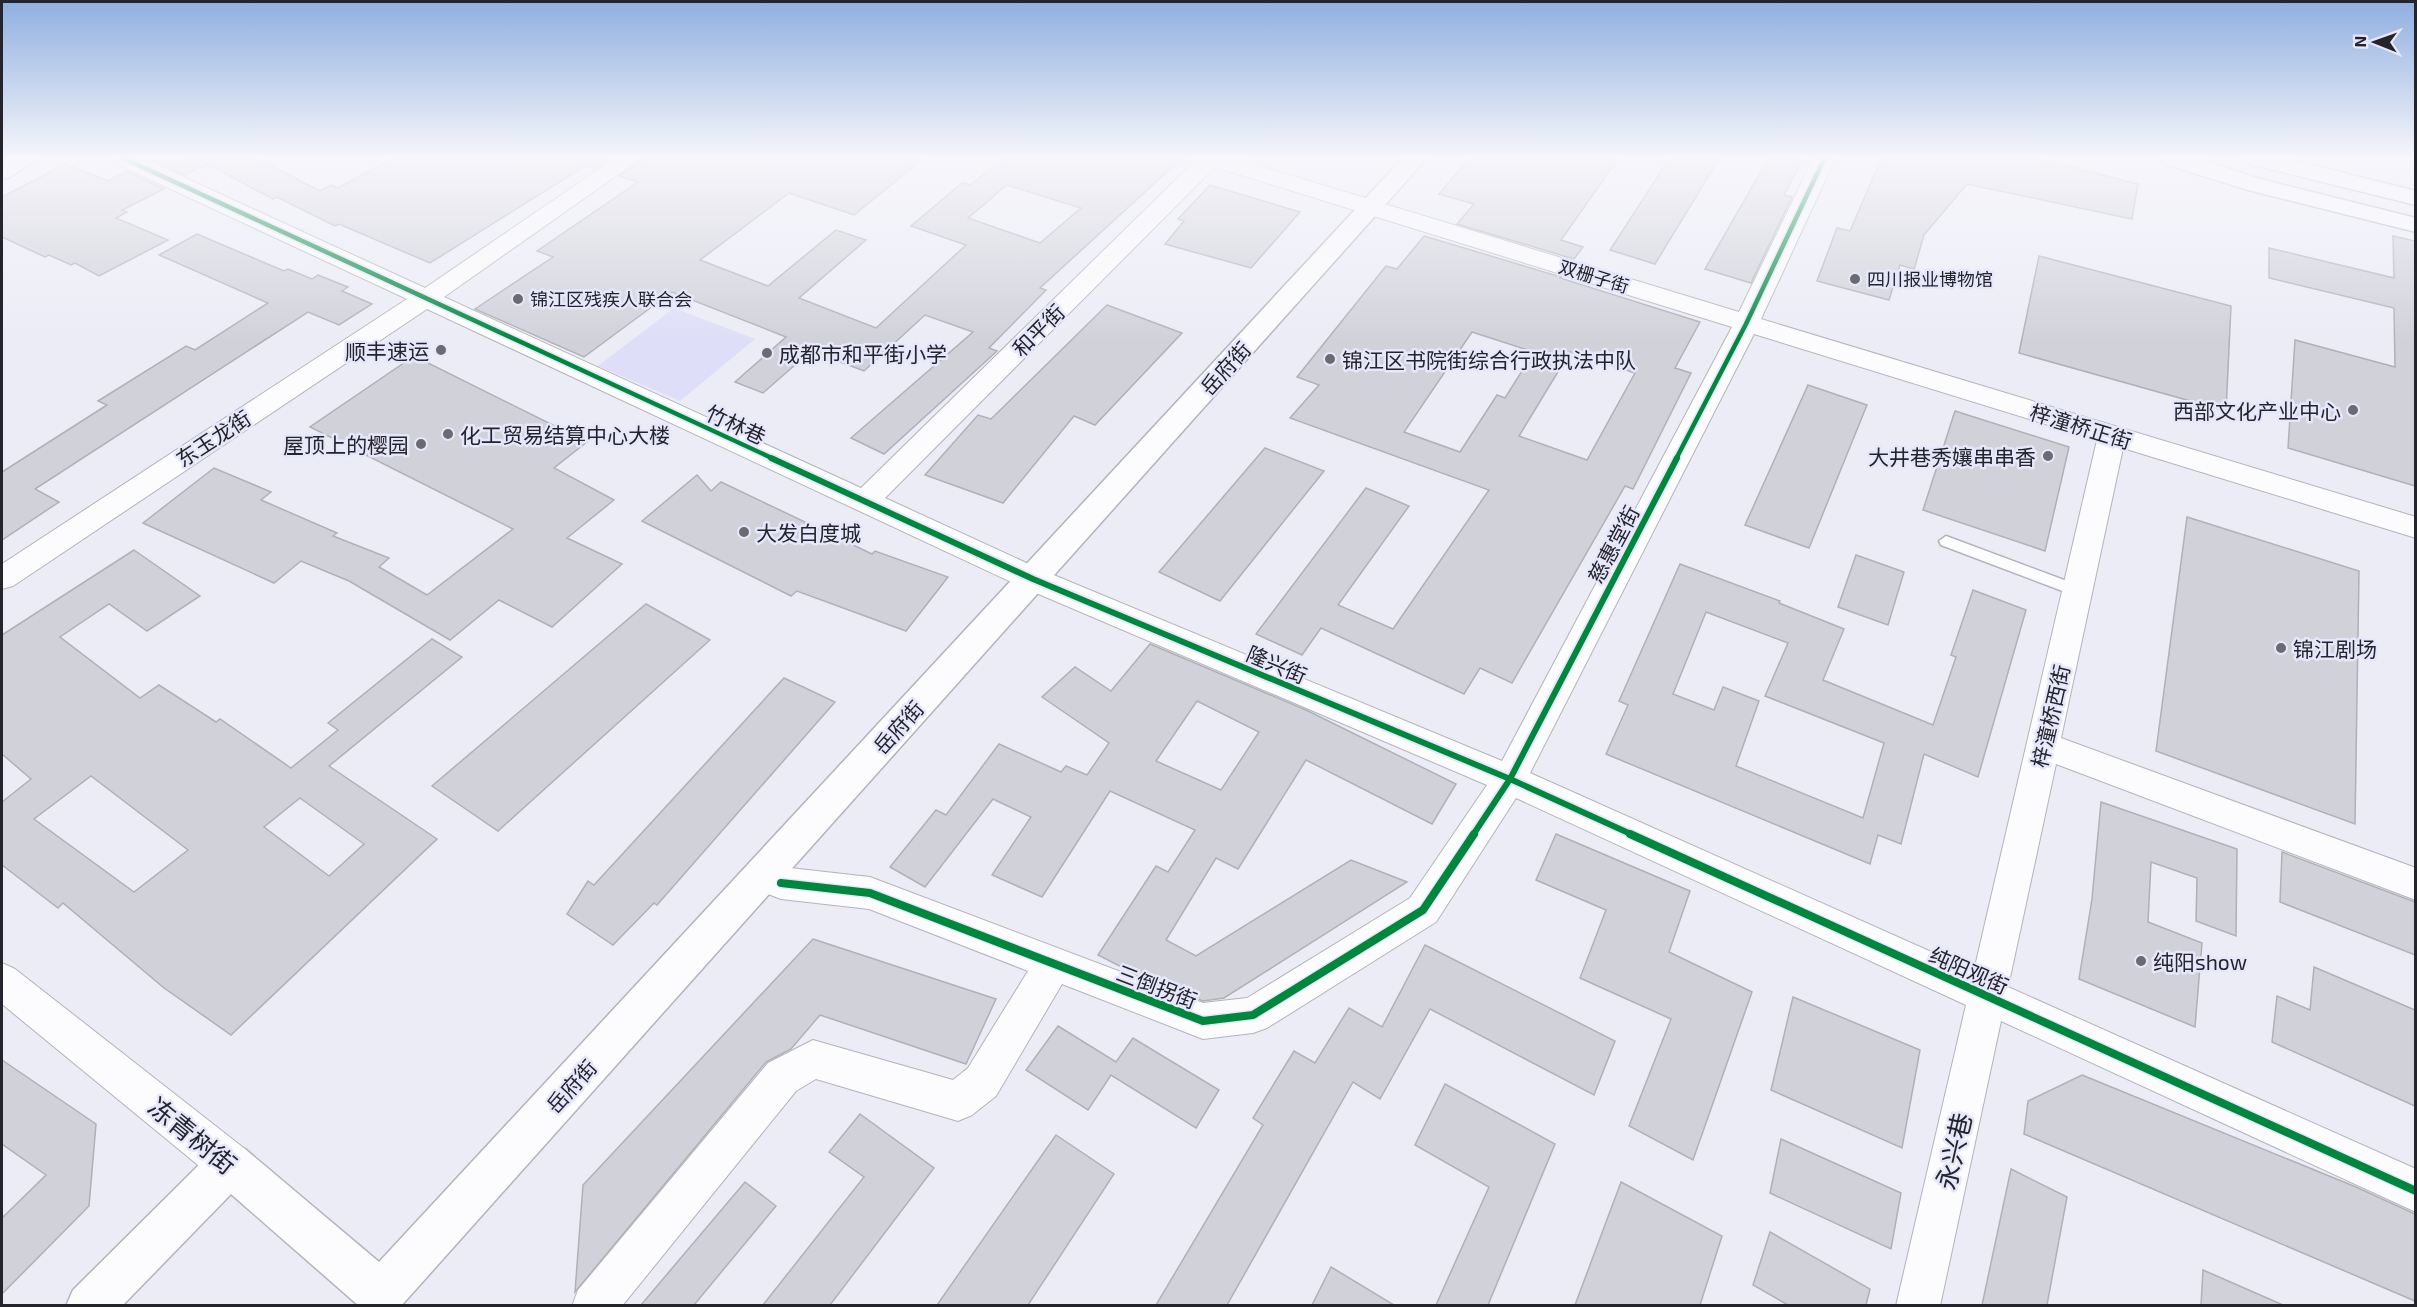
<svg xmlns="http://www.w3.org/2000/svg" width="2417" height="1307" viewBox="0 0 2417 1307" font-family="'Exo 2','Noto Sans SC',sans-serif">
  <style>
    .green { fill: #dedef8 }
    .building { fill: #d1d1da; stroke: #b0b0b8; stroke-width: 1.5; fill-rule: evenodd }
    .lines { fill: none; stroke-linecap: round; stroke-linejoin: round }
    .service-casing { stroke: #b3b3bc; stroke-width: 3 }
    .minor-casing { stroke: #b3b3bc; stroke-width: 2 }
    .tertiary-casing { stroke: #b3b3bc; stroke-width: 3 }
    .primary-casing { stroke: #b3b3bc; stroke-width: 3 }
    .service { fill: #fcfcfe; fill-rule: evenodd }
    .minor { fill: #fcfcfe; fill-rule: evenodd }
    .tertiary { fill: #fcfcfe; fill-rule: evenodd }
    .primary { fill: #fcfcfe; fill-rule: evenodd }
    .cycleway-far2-casing { stroke: #e7e7fc; stroke-width: 8 }
    .cycleway-far1-casing { stroke: #e7e7fc; stroke-width: 10 }
    .cycleway-casing { stroke: #e7e7fc; stroke-width: 11 }
    .cycleway-far2 { stroke: #00873e; stroke-width: 4.5 }
    .cycleway-far1 { stroke: #00873e; stroke-width: 6 }
    .cycleway { stroke: #00873e; stroke-width: 8 }
    .poi-dot { fill: #6a6a73; stroke: #e7e7fc; stroke-width: 2 }
    .labels { text-anchor: middle; dominant-baseline: central; stroke-width: 5; stroke-linejoin: round; paint-order: stroke }
    .far-street-label { font-size: 18px; fill: #24242c; stroke: #e7e7fc }
    .far-poi-label { font-size: 18px; fill: #24242c; stroke: #e7e7fc; text-anchor: start }
    .street-label { font-size: 21px; fill: #24242c; stroke: #e7e7fc }
    .poi-label { font-size: 21px; fill: #24242c; stroke: #e7e7fc; text-anchor: start }
    .near-street-label { font-size: 26px; fill: #24242c; stroke: #e7e7fc }
  </style>
  <rect width="100%" height="100%" fill="#ececf7"/>
  <polygon class="green" points="674,308 755,339 680,401 598,366"/>
  <g class="building">
    <polygon points="258,159 320,191 331,185 338,188 391,159 609,159 595,169 585,166 430,263 339,224 335,226 277,197 273,199 207,164 184,175 151,160"/>
    <path d="M642,159H923L854,215L789,193L700,260L768,286L836,230L866,240L799,298L876,328L966,245L911,226L962,183L970,185L1003,159H1181L1040,288L1046,290L989,348L997,351L884,454L851,438L973,332L925,315L864,371L811,351L763,393L735,382L786,337L672,292L584,357L475,309L553,257L537,251L638,182L619,176ZM1007,185L1081,208L1040,243L968,218Z"/>
    <polygon points="1468,159 1618,159 1561,240 1583,247 1574,259 1457,224 1474,204 1439,194"/>
    <polygon points="1669,159 1719,159 1655,264 1610,250"/>
    <polygon points="1768,159 1803,159 1784,195 1792,197 1751,283 1705,269"/>
    <polygon points="1881,159 2041,159 2138,184 2132,219 1967,184 1924,235 1914,269 1900,265 1889,300 1817,281 1837,228 1850,231"/>
    <polygon points="65,164 108,181 127,171 164,189 122,210 127,212 116,218 168,240 99,276 75,263 71,265 49,255 45,257 2,237 2,197"/>
    <polygon points="1210,185 1300,212 1251,268 1165,244 1184,221 1178,219"/>
    <polygon points="197,234 284,271 288,269 312,279 318,275 348,287 342,291 372,304 339,325 308,312 35,489 59,502 2,540 2,472 107,405 98,401 186,346 195,350 268,303 159,255"/>
    <path d="M1424,236L1561,277L1560,278L1700,322L1675,368L1691,373L1633,489L1625,486L1512,683L1480,668L1464,694L1321,628L1302,655L1256,634L1366,488L1409,506L1338,605L1393,629L1489,490L1290,418L1319,385L1297,377L1386,266L1397,269ZM1472,332L1534,352L1505,398L1497,395L1460,452L1404,432ZM1570,352L1635,373L1587,460L1519,436Z"/>
    <polygon points="2393,236 2415,241 2415,486 2288,448 2295,340 2395,367 2394,308 2269,278 2269,248 2394,278"/>
    <polygon points="2039,256 2231,306 2226,411 2019,353"/>
    <polygon points="1107,305 1182,333 1095,425 1074,416 1003,503 925,475 978,415 991,419"/>
    <polygon points="414,356 587,442 554,468 614,500 567,538 622,564 552,627 499,600 450,640 349,581 301,561 274,583 143,523 214,468 271,492 261,500 337,533 333,536 389,558 379,567 427,595 513,529 310,427"/>
    <polygon points="1808,385 1867,405 1809,548 1745,525"/>
    <polygon points="1955,411 2069,447 2045,551 1923,510"/>
    <polygon points="1265,448 1324,471 1220,601 1159,572"/>
    <polygon points="697,475 711,491 721,482 872,554 875,551 948,577 906,631 797,591 791,596 642,521"/>
    <polygon points="2187,517 2359,571 2355,824 2156,751"/>
    <path d="M134,550L200,596L147,631L109,604L60,637L140,698L159,685L216,722L220,719L291,768L338,730L328,723L432,639L462,657L329,766L437,839L231,1035L164,988L63,903L58,908L2,865V802L31,779L2,754V635ZM91,776L188,850L134,892L34,819ZM300,798L364,844L329,876L264,827Z"/>
    <polygon points="1856,555 1904,572 1888,625 1838,607"/>
    <path d="M1680,564L1780,601L1779,603L1844,629L1823,680L1933,725L1956,657L1951,655L1973,590L2026,610L1978,777L1924,754L1901,844L1878,835L1870,864L1606,754L1628,705L1619,701ZM1706,612L1788,643L1765,696L1884,743L1863,818L1736,766L1759,701L1723,687L1714,710L1673,694Z"/>
    <polygon points="646,604 710,640 498,831 432,786"/>
    <path d="M1150,644L1306,710L1456,784L1432,824L1306,760L1238,869L1216,858L1166,940L1196,956L1351,860L1407,882L1224,998L1203,1001L1141,977L1098,955L1156,866L1168,872L1195,830L1110,791L1042,897L992,875L1031,817L993,799L925,887L890,867L936,810L946,815L999,744L1061,772L1066,766L1087,775L1109,743L1042,697L1075,667L1111,691ZM1197,701L1259,732L1221,790L1156,761Z"/>
    <polygon points="784,678 835,702 657,905 654,903 613,945 567,914 588,881 594,885"/>
    <polygon points="2101,802 2237,849 2236,936 2196,921 2197,878 2151,862 2148,922 2202,943 2195,1027 2079,979 2092,899"/>
    <polygon points="1556,834 1690,891 1669,952 1752,992 1693,1160 1629,1126 1671,1019 1580,978 1606,910 1536,880"/>
    <polygon points="2282,852 2415,902 2415,955 2280,902"/>
    <polygon points="813,939 996,999 966,1064 820,1015 791,1049 766,1062 575,1292 583,1185"/>
    <polygon points="1425,945 1615,1041 1594,1095 1430,1009 1380,1099 1353,1082 1227,1305 1156,1305 1263,1125 1253,1118 1294,1051 1315,1063 1349,1008 1382,1027"/>
    <polygon points="2314,967 2415,1010 2415,1106 2272,1042 2277,996 2310,1010"/>
    <polygon points="1793,997 1920,1050 1902,1148 1771,1090"/>
    <polygon points="1058,1026 1116,1062 1133,1038 1219,1090 1196,1128 1111,1075 1088,1110 1026,1070"/>
    <polygon points="2,1060 96,1124 89,1206 2,1294 2,1218 46,1175 2,1144"/>
    <polygon points="2082,1075 2356,1187 2415,1214 2415,1301 2024,1134 2028,1101"/>
    <polygon points="1445,1084 1555,1144 1488,1305 1436,1305 1489,1187 1415,1145"/>
    <polygon points="860,1114 934,1168 830,1305 763,1305 864,1177 829,1152"/>
    <polygon points="1056,1135 1114,1174 1028,1305 937,1305"/>
    <polygon points="1781,1139 1901,1193 1891,1249 1770,1193"/>
    <polygon points="2011,1169 2067,1197 2047,1305 1982,1305"/>
    <polygon points="745,1182 776,1206 694,1305 641,1305"/>
    <polygon points="1621,1182 1722,1236 1700,1305 1575,1305"/>
    <polygon points="1770,1232 1870,1289 1866,1305 1788,1305 1753,1285"/>
    <polygon points="1331,1267 1394,1305 1312,1305"/>
    <polygon points="2203,1270 2283,1305 2201,1305"/>
  </g>
  <g class="lines">
    <defs>
      <polygon id="service" points="1946,536 2083,587 2085,591 2083,595 2073,595 1941,545 1939,541"/>
      <g id="minor">
        <path d="M114,159H144L425,288L614,159H640L444,297L861,488L1197,159H1237L1739,312L1813,159H1835L1761,319L2416,517V538L2123,448L2061,738L2416,868V900L2056,764L2008,987L2416,1169V1212L2001,1021L1940,1306H1896L1966,1005L1516,798L1436,922L1267,1028L1253,1033L1203,1039L1062,984L996,1096L972,1115L958,1121L816,1079L796,1091L622,1306H572L578,1290L768,1063L813,1040L953,1080L968,1068L1028,971L869,909L781,899L768,894L763,883L768,872L781,867L870,877L1203,1003L1247,998L1410,898L1487,785L1022,587L427,309L13,586L2,589V564L407,299L117,164ZM1215,167L1732,327L1502,761L1044,571L885,498ZM1754,334L2097,440L1974,971L1530,773Z"/>
        <polygon points="2,963 15,969 245,1149 251,1164 245,1179 230,1185 215,1179 2,1004"/>
      </g>
      <polygon id="tertiary" points="1402,159 1426,159 401,1306 359,1306 231,1194 122,1306 66,1306 73,1290 215,1149 230,1142 245,1149 379,1262"/>
      <g id="primary">
        <polygon points="8,159 37,159 10,177 2,179 2,163"/>
        <polygon points="2162,159 2198,159 2264,180 2416,218 2416,232 2248,190 2165,164"/>
        <polygon points="2247,159 2288,159 2416,191 2416,205 2250,164"/>
      </g>
    </defs>
    <use href="#service" class="service-casing"/>
    <use href="#minor" class="minor-casing"/>
    <use href="#tertiary" class="tertiary-casing"/>
    <use href="#primary" class="primary-casing"/>
    <use href="#service" class="service"/>
    <use href="#minor" class="minor"/>
    <use href="#tertiary" class="tertiary"/>
    <use href="#primary" class="primary"/>
    <defs>
      <g id="cycleway-far2">
        <polyline points="125,159 774,459"/>
        <polyline points="1676,459 1746,324 1824,159"/>
      </g>
      <g id="cycleway-far1">
        <polyline points="771,458 1033,579 1510,779 1633,835"/>
        <polyline points="1473,835 1510,779 1677,458"/>
      </g>
      <g id="cycleway">
        <polyline points="1630,834 2416,1191"/>
        <polyline points="781,883 870,893 1203,1021 1253,1015 1423,910 1474,834"/>
      </g>
    </defs>
    <use href="#cycleway-far2" class="cycleway-far2-casing"/>
    <use href="#cycleway-far1" class="cycleway-far1-casing"/>
    <use href="#cycleway" class="cycleway-casing"/>
    <use href="#cycleway-far2" class="cycleway-far2"/>
    <use href="#cycleway-far1" class="cycleway-far1"/>
    <use href="#cycleway" class="cycleway"/>
  </g>
  <linearGradient id="sky" x2="0" y2="1"><stop stop-color="#8fafe0"/><stop offset="0.46" stop-color="#f6f6fb"/><stop offset="1" stop-color="#f6f6fb" stop-opacity="0"/></linearGradient>
  <rect width="2417" height="342" fill="url(#sky)"/>
  <g class="poi-dot">
    <circle cx="1855" cy="279" r="6"/>
    <circle cx="518" cy="299" r="6"/>
    <circle cx="441" cy="350" r="6"/>
    <circle cx="767" cy="353" r="6"/>
    <circle cx="1330" cy="359" r="6"/>
    <circle cx="2353" cy="410" r="6"/>
    <circle cx="448" cy="434" r="6"/>
    <circle cx="421" cy="444" r="6"/>
    <circle cx="2048" cy="456" r="6"/>
    <circle cx="744" cy="532" r="6"/>
    <circle cx="2281" cy="648" r="6"/>
    <circle cx="2141" cy="961" r="6"/>
  </g>
  <g class="labels">
    <g class="far-street-label">
      <text transform="translate(1594 276) rotate(17)">双栅子街</text>
    </g>
    <g class="far-poi-label">
      <text x="1867" y="279">四川报业博物馆</text>
      <text x="530" y="299">锦江区残疾人联合会</text>
    </g>
    <g class="street-label">
      <text transform="translate(1038 330) rotate(-45)">和平街</text>
      <text transform="translate(1225 368) rotate(-48)">岳府街</text>
      <text transform="translate(736 424) rotate(25)">竹林巷</text>
      <text transform="translate(2081 426) rotate(17)">梓潼桥正街</text>
      <text transform="translate(213 438) rotate(-33)">东玉龙街</text>
      <text transform="translate(1613 544) rotate(-62)">慈惠堂街</text>
      <text transform="translate(1277 664) rotate(23)">隆兴街</text>
      <text transform="translate(2050 716) rotate(-77)">梓潼桥西街</text>
      <text transform="translate(898 727) rotate(-48)">岳府街</text>
      <text transform="translate(1969 970) rotate(24)">纯阳观街</text>
      <text transform="translate(1157 986) rotate(21)">三倒拐街</text>
      <text transform="translate(571 1086) rotate(-48)">岳府街</text>
    </g>
    <g class="poi-label">
      <text x="429" y="350" text-anchor="end">顺丰速运</text>
      <text x="779" y="353">成都市和平街小学</text>
      <text x="1342" y="359">锦江区书院街综合行政执法中队</text>
      <text x="2341" y="410" text-anchor="end">西部文化产业中心</text>
      <text x="460" y="434">化工贸易结算中心大楼</text>
      <text x="409" y="444" text-anchor="end">屋顶上的樱园</text>
      <text x="2036" y="456" text-anchor="end">大井巷秀孃串串香</text>
      <text x="756" y="532">大发白度城</text>
      <text x="2293" y="648">锦江剧场</text>
      <text x="2153" y="961">纯阳show</text>
    </g>
    <g class="near-street-label">
      <text transform="translate(193 1135) rotate(39)">冻青树街</text>
      <text transform="translate(1953 1151) rotate(-77)">永兴巷</text>
    </g>
  </g>
  <rect width="2417" height="1307" fill="none" stroke="#24242c" stroke-width="6"/>
  <g transform="translate(2375 42) rotate(271)" stroke="#e7e7fc" stroke-width="4.5" paint-order="stroke">
  <path d="M0-4.5L10 22L0 15L-10 22Z" fill="#24242c"/>
  <text y="-9" font-size="16" font-weight="bold" text-anchor="middle" fill="#24242c">N</text>
  </g>
</svg>
